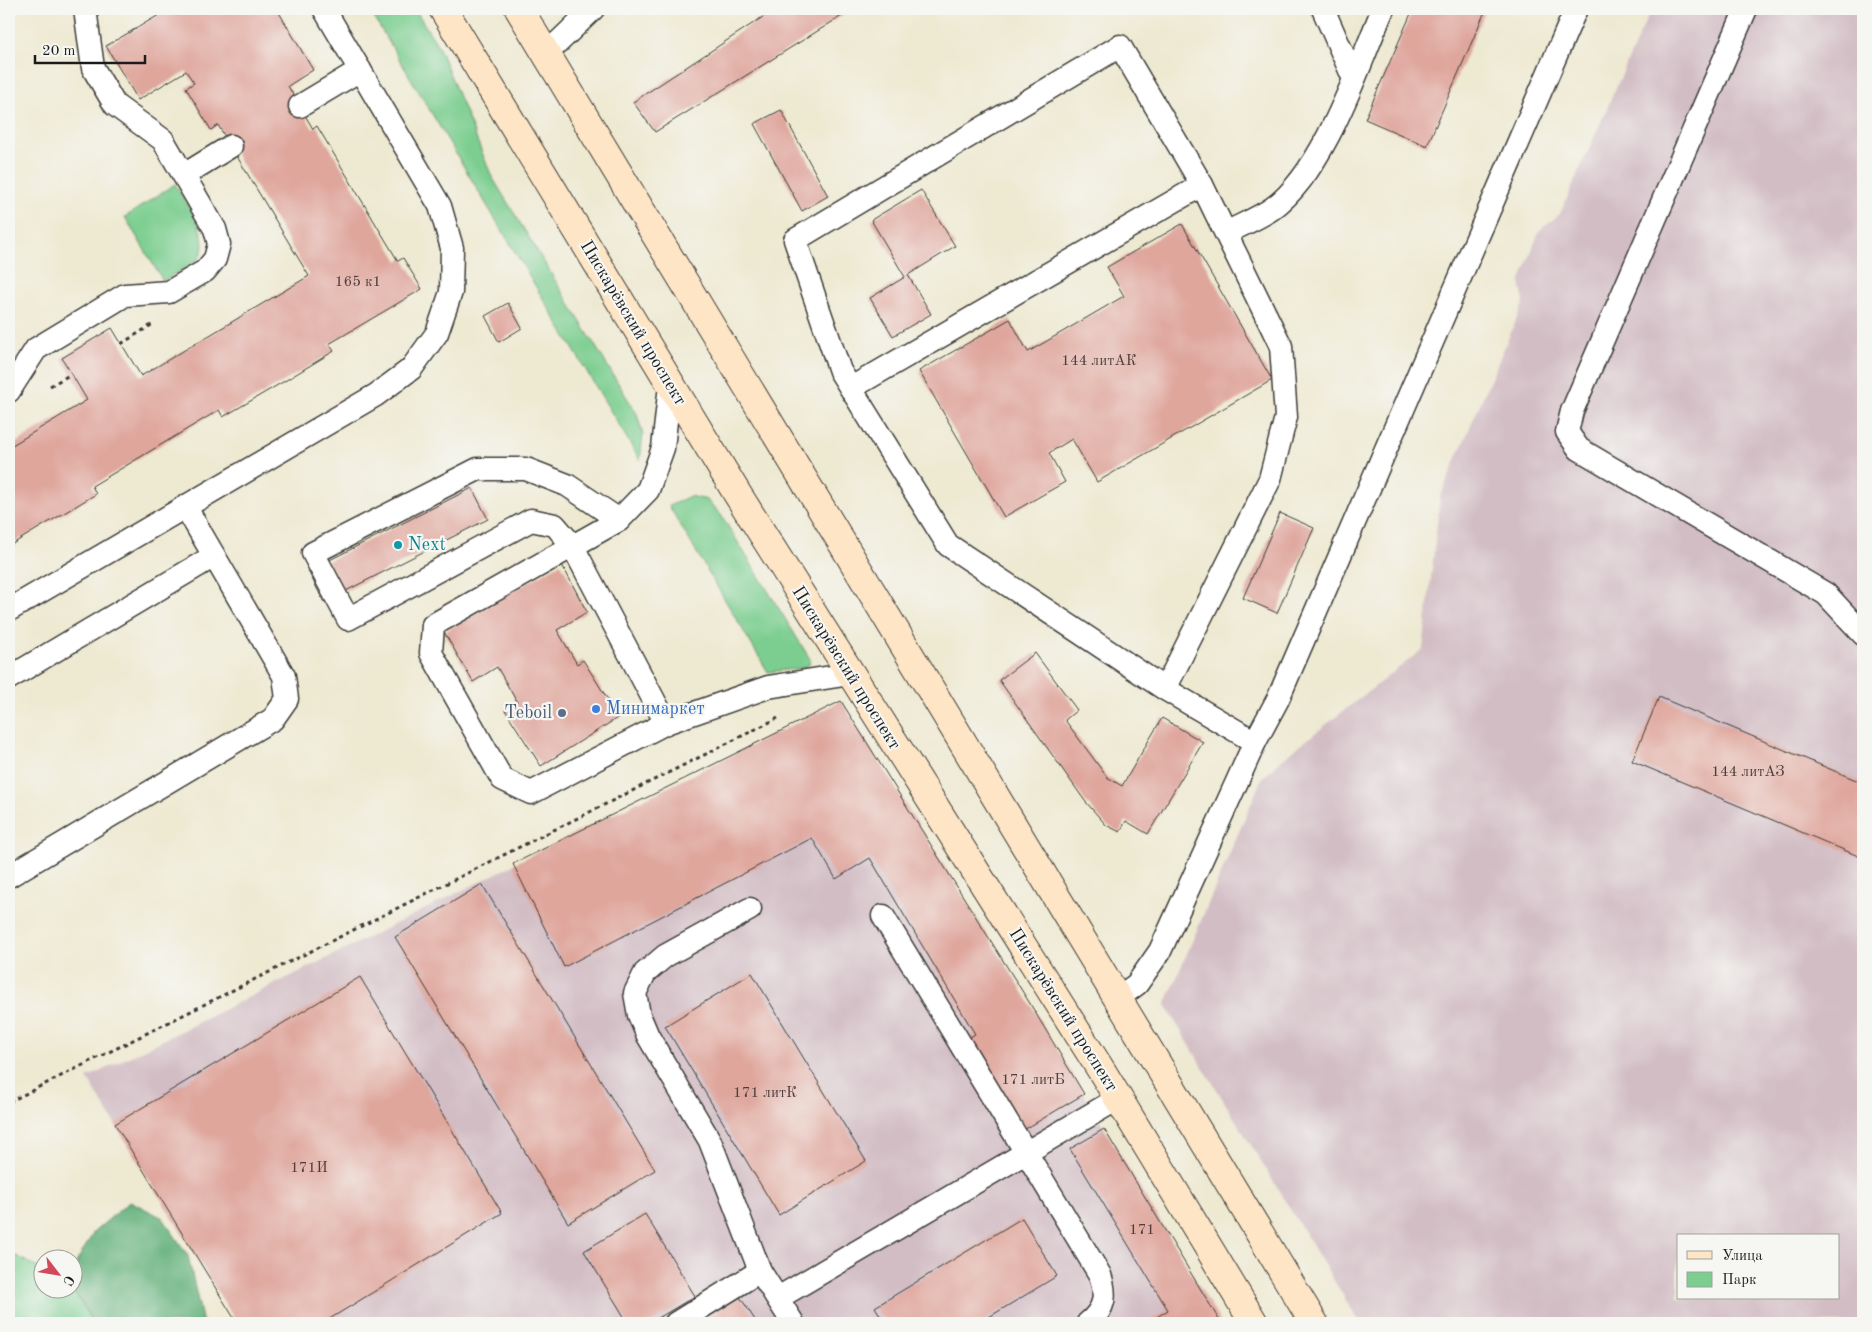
<svg xmlns="http://www.w3.org/2000/svg" width="1872" height="1332" viewBox="0 0 1872 1332" font-family="'Old Standard TT',serif">
  <style>
    .industrial { fill: #d2bdc5; fill-rule: evenodd }
    .green { fill: #7bce90; stroke: #4c7556 }
    .forest { fill: #64b17a; stroke: #40664b }
    .building { fill: #dfa69c }
    .lines { fill: none; stroke-linecap: round; stroke-linejoin: round }
    .lane-casing { stroke: #3c3b37; stroke-width: 25 }
    .secondary-casing { stroke: #3c3b37; stroke-width: 30 }
    .path { stroke: #3c3b37; stroke-width: 3; stroke-dasharray: 4 4; stroke-linecap: butt }
    .lane { stroke: #fff; stroke-width: 22 }
    .secondary { stroke: #fee5c5; stroke-width: 28 }
    .culture-dot { fill: #0f9aa8; stroke: #f6f6f2; stroke-width: 2 }
    .shop-dot { fill: #3f7fe0; stroke: #f6f6f2; stroke-width: 2 }
    .service-dot { fill: #5c6f8a; stroke: #f6f6f2; stroke-width: 2 }
    .labels { text-anchor: middle; dominant-baseline: central; stroke-width: 4.5; stroke-linejoin: round; paint-order: stroke }
    .number-label { font-size: 15px; fill: #4d3e3c }
    .street-label { font-size: 18px; fill: #1c1c1c; stroke: #f6f6f2 }
    .culture-label { font-size: 18px; fill: #0d838f; stroke: #f6f6f2; text-anchor: start }
    .shop-label { font-size: 18px; fill: #366cbe; stroke: #f6f6f2; text-anchor: start }
    .service-label { font-size: 18px; fill: #4e5e75; stroke: #f6f6f2; text-anchor: end }
  </style>
  <rect width="100%" height="100%" fill="#f6f6f2"/>
  <filter id="ink" filterUnits="userSpaceOnUse"><feTurbulence type="fractalNoise" baseFrequency=".02" numOctaves="2"/><feDisplacementMap in="SourceGraphic" scale="10" xChannelSelector="R" yChannelSelector="G"/><feConvolveMatrix kernelMatrix="1 2 1 2 8 2 1 2 1" color-interpolation-filters="sRGB"/></filter>
  <filter id="wash" filterUnits="userSpaceOnUse"><feTurbulence type="fractalNoise" baseFrequency=".0096" numOctaves="4" result="noise"/><feDisplacementMap in="SourceGraphic" scale="20" xChannelSelector="R" yChannelSelector="G"/><feGaussianBlur stdDeviation="1.12" result="paint"/><feColorMatrix in="noise" values="0 0 0 0 0 0 0 0 0 0 0 0 0 0 0 0 0 1.4 0 .05"/><feComposite in="paint" operator="in"/></filter>
  <g filter="url(#wash)">
    <rect width="100%" height="100%" fill="#eee9d1"/>
    <g class="industrial">
      <path d="M1651,9H1863V1323H1360L1165,1005L1261,780L1282,759L1423,649L1440,497L1524,302L1520,283L1539,231L1560,214ZM1678,1236H1838V1298H1678Z"/>
      <polygon points="841,701 1029,1002 1221,1323 237,1323 87,1078"/>
    </g>
    <g class="green">
      <polygon points="369,9 415,9 439,48 492,177 637,414 643,435 640,460"/>
      <path d="M175,184C185,203 217,242 196,261C187,269 173,274 163,281L125,217Z"/>
      <polygon points="690,496 707,500 721,515 810,659 809,665 803,668 768,672 669,506"/>
      <polygon points="9,1252 42,1270 42,1290 72,1289 93,1323 9,1323"/>
    </g>
    <polygon class="forest" points="130,1201 163,1218 188,1256 203,1323 93,1323 73,1289 73,1276 77,1261 94,1232"/>
    <g id="blocks">
      <g class="building">
        <polygon points="155,9 277,9 313,70 288,86 313,129 317,126 398,261 403,258 422,289 329,344 334,351 288,379 223,417 219,410 92,486 96,494 9,546 9,447 87,400 62,358 112,328 141,376 309,276 218,125 211,130 186,88 194,83 186,71 138,100 106,46 159,15"/>
        <polygon points="775,9 853,9 655,132 633,102"/>
        <polygon points="1413,9 1486,9 1427,146 1365,119"/>
        <polygon points="781,110 828,196 802,211 754,124"/>
        <polygon points="921,190 955,246 908,275 931,314 893,336 870,298 905,277 871,220"/>
        <polygon points="1182,224 1272,380 1097,482 1072,439 1049,453 1065,482 1004,517 919,371 1010,319 1028,352 1124,296 1107,267"/>
        <polygon points="508,303 522,328 499,342 485,316"/>
        <polygon points="472,488 488,519 324,602 308,571"/>
        <polygon points="1280,513 1314,528 1277,613 1243,598"/>
        <polygon points="561,563 587,612 557,630 577,664 583,660 619,717 541,766 505,710 517,702 497,667 473,682 444,632"/>
        <polygon points="1035,653 1077,710 1065,720 1107,777 1122,786 1162,718 1203,742 1148,834 1126,821 1120,832 1106,825 1085,801 999,680"/>
        <polygon points="1659,697 1863,783 1863,858 1632,761"/>
        <polygon points="841,701 1029,1002 1084,1094 1022,1131 967,1039 975,1034 870,858 836,879 812,838 564,967 513,864"/>
        <polygon points="482,884 655,1170 568,1223 395,937"/>
        <polygon points="752,973 866,1161 779,1215 665,1026"/>
        <polygon points="360,977 502,1213 323,1323 237,1323 115,1124"/>
        <polygon points="1104,1129 1221,1323 1147,1323 1168,1310 1070,1149"/>
        <polygon points="645,1214 695,1296 650,1323 628,1323 584,1251"/>
        <polygon points="1022,1218 1057,1276 979,1323 885,1323 875,1307"/>
        <polygon points="740,1297 757,1323 697,1323"/>
      </g>
    </g>
  </g>
  <g filter="url(#ink)">
    <use href="#blocks" fill-opacity="0" stroke="#3c3b37" stroke-width="1"/>
    <g class="lines">
      <defs>
        <g id="lane">
          <polyline points="1323,9 1353,77"/>
          <polyline points="1746,9 1572,411 1567,432 1579,449 1826,594 1863,634"/>
          <polyline points="546,54 593,9"/>
          <polyline points="300,106 360,70"/>
          <polyline points="184,175 231,146"/>
          <path d="M1226,233C1241,225 1259,218 1273,208C1325,170 1358,67 1383,9"/>
          <polyline points="670,385 663,448 648,490 619,520 433,625 431,653 502,779 531,793 666,723 768,687 850,674"/>
          <polyline points="851,388 1202,185"/>
          <polyline points="9,391 36,349 125,295 169,292 205,271 215,259 219,244 215,229 163,140 115,105 93,68 85,9"/>
          <polyline points="619,520 567,485 526,469 478,469 313,553 348,619 531,520 555,525 572,545 666,723"/>
          <polyline points="9,610 376,395 411,369 437,333 451,292 452,248 440,206 324,9"/>
          <polyline points="9,678 214,556"/>
          <polyline points="1165,689 1270,479 1286,417 1281,346 1202,185 1120,46 795,240 840,371 948,545 1165,689 1255,742"/>
          <polyline points="9,876 273,719 287,699 284,676 185,506"/>
          <polyline points="750,909 665,956 645,973 635,993 639,1015 648,1036 710,1141 760,1271 793,1323"/>
          <path d="M883,916L1100,1275C1107,1296 1105,1309 1088,1323"/>
          <polyline points="1117,999 1137,984 1160,951 1255,742 1278,699 1576,9"/>
          <polyline points="778,1298 1119,1098"/>
          <polyline points="676,1323 760,1271"/>
        </g>
        <g id="secondary">
          <polyline points="443,9 738,495 1103,1073 1254,1323"/>
          <polyline points="519,9 1314,1323"/>
        </g>
      </defs>
      <use href="#lane" class="lane-casing"/>
      <use href="#secondary" class="secondary-casing"/>
      <g class="path">
        <polyline points="121,344 153,324"/>
        <polyline points="50,386 71,374"/>
        <polyline points="9,1102 778,718"/>
      </g>
      <use href="#lane" class="lane"/>
      <use href="#secondary" class="secondary"/>
    </g>
  </g>
  <circle class="culture-dot" cx="398" cy="545" r="5"/>
  <circle class="shop-dot" cx="596" cy="709" r="5"/>
  <circle class="service-dot" cx="562" cy="713" r="5"/>
  <g class="labels">
    <g class="number-label">
      <text x="358" y="282">165 к1</text>
      <text x="1099" y="361">144 литАК</text>
      <text x="1748" y="772">144 литАЗ</text>
      <text x="1033" y="1080">171 литБ</text>
      <text x="765" y="1093">171 литК</text>
      <text x="309" y="1168">171И</text>
      <text x="1142" y="1230">171</text>
    </g>
    <g class="street-label">
      <text transform="translate(633 323) rotate(59)">Пискарёвский проспект</text>
      <text transform="translate(846 668) rotate(58)">Пискарёвский проспект</text>
      <text transform="translate(1063 1010) rotate(58)">Пискарёвский проспект</text>
    </g>
    <g class="culture-label">
      <text x="408" y="545">Next</text>
    </g>
    <g class="shop-label">
      <text x="606" y="709">Минимаркет</text>
    </g>
    <g class="service-label">
      <text x="552" y="713">Teboil</text>
    </g>
  </g>
  <rect width="1872" height="1332" fill="none" stroke="#f6f6f2" stroke-width="30"/>
  <rect x="1677" y="1234" width="162" height="65" fill="#f6f6f2" stroke="#9f9f9c"/>
  <rect x="1687" y="1251" width="25" height="8" fill="#fee5c5" stroke="#9f9f9c"/>
  <text x="1722" y="1260" font-size="15" fill="#1c1c1c">Улица</text>
  <rect x="1687" y="1272" width="25" height="15" fill="#7bce90" stroke="#9f9f9c"/>
  <text x="1722" y="1284" font-size="15" fill="#1c1c1c">Парк</text>
  <g transform="translate(58 1274) rotate(121)"><circle r="24" fill="#f6f6f2" stroke="#9f9f9c"/>
  <path d="M0-4L9 19L0 12L-9 19Z" fill="#d1495b"/>
  <text y="-8" font-size="14" font-weight="bold" text-anchor="middle" fill="#1c1c1c">С</text>
  </g>
  <path d="M35 55v8h110v-8" fill="none" stroke="#1c1c1c" stroke-width="2.5"/>
  <text x="42" y="55" font-size="15" fill="#1c1c1c" stroke="#f6f6f2" stroke-width="4" paint-order="stroke">20 m</text>
</svg>
